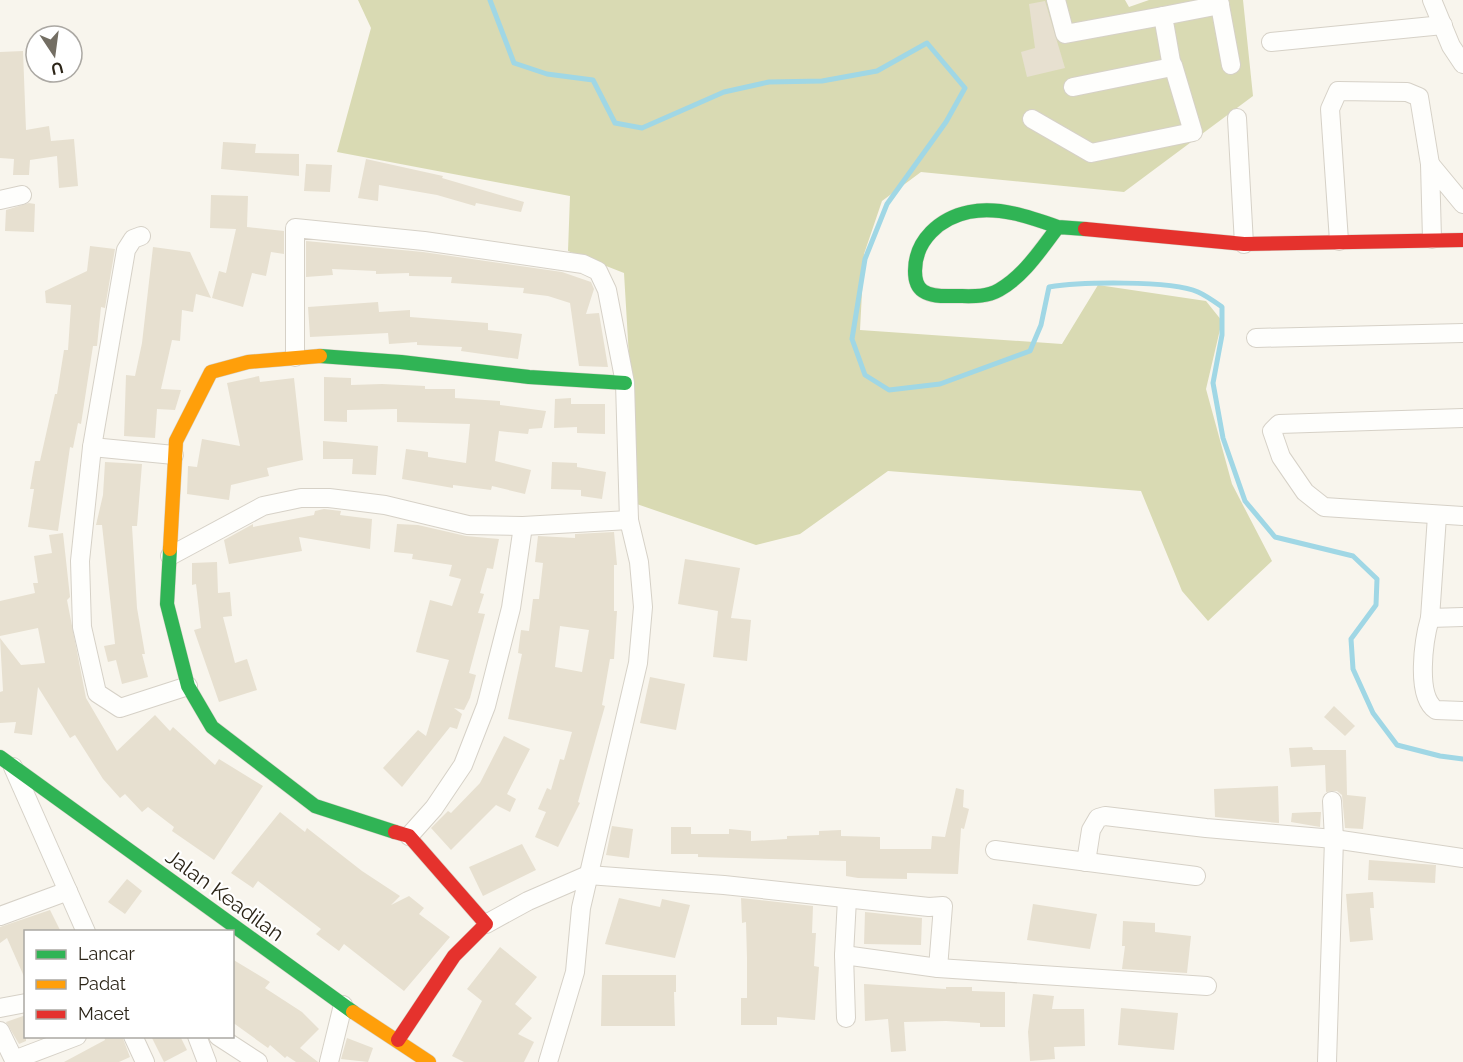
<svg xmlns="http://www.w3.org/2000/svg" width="1463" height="1062" viewBox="0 0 1463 1062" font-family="Raleway,sans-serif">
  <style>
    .forest { fill: #d9dab3 }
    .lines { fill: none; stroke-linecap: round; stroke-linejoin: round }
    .stream { stroke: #a0d7e5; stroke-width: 5 }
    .building { fill: #e7e0d0; fill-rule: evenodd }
    .street-casing { stroke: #d6d1c7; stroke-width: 20 }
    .fast-casing { stroke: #d6d1c7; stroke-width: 15 }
    .slow-casing { stroke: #d6d1c7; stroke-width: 15 }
    .jam-casing { stroke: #d6d1c7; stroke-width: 15 }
    .street { stroke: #fefefc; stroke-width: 18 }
    .fast { stroke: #30b455; stroke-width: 14 }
    .slow { stroke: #ff9f0a; stroke-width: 14 }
    .jam { stroke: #e5322d; stroke-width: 14 }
    .labels { text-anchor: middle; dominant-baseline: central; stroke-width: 4.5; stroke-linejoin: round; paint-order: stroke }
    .street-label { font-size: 21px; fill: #2c2518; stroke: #fff }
  </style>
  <rect width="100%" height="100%" fill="#f8f5ed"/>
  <polygon class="forest" points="358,0 1125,0 1129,7 1149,0 1243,0 1253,96 1124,192 921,172 882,201 864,254 860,330 1062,344 1098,285 1206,301 1222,321 1206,389 1232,484 1272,561 1208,621 1182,591 1141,491 888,471 800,534 756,545 628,501 633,424 624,273 568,251 570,196 337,152 371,28"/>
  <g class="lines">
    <path class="stream" d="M490,0L514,63L547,74L593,80L615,123L642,128L724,92L769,82L822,81L877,71L927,43L965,88L946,122L887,204L865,259L852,339L865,375L889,390L940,384L1030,351L1041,325L1049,287C1079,282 1171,280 1198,292C1207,296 1215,302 1222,307V335L1213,383L1223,438L1245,501L1275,537L1353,556L1377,579L1376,605L1351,639L1353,669L1373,713L1397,745L1440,756L1463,759"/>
  </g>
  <g class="building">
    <polygon points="1045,1 1065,68 1027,77 1021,52 1035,48 1029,4"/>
    <polygon points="23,51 26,130 49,126 51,141 74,139 78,186 59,188 57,156 30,160 29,175 13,175 14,159 0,158 0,52"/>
    <polygon points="223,142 256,144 255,153 299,154 299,176 221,169"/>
    <polygon points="366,159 443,176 442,178 524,202 521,212 476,203 475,206 437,195 379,185 378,201 358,198"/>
    <polygon points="306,164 332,165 330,192 304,191"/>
    <polygon points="211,195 248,196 247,227 284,231 284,254 271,252 266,276 252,273 243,307 212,298 219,271 226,273 236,229 210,228"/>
    <polygon points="29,203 35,204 34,232 5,231 6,210"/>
    <polygon points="306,241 423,252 562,272 591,282 594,289 586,314 599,313 608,367 579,366 570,303 548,296 523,293 524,288 451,283 452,277 409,276 409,273 376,274 376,271 332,269 333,275 306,277"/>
    <polygon points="90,246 115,249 105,308 101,307 97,346 93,346 81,424 78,423 73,448 70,447 58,531 28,527 34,489 30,489 35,461 40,461 55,394 57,394 64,350 68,350 71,305 46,303 45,291 87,271"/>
    <polygon points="153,247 190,252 211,298 196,294 193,312 182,310 180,341 172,340 161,389 181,390 175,410 157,409 155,438 124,436 126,375 135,376 142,343"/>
    <polygon points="378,302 379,312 410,310 410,317 488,323 488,330 522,334 518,359 461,351 462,347 417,345 417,342 389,344 388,333 310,337 308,307"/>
    <polygon points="259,376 260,382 294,378 303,460 267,468 269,476 231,485 229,500 187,494 188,466 197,467 202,439 240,446 227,383"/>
    <polygon points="324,377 351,378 351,385 382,384 425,386 425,389 455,389 455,398 500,401 500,405 546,411 542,428 529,429 528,434 499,431 495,461 531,470 525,494 492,486 491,490 453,485 453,488 402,479 406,449 428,452 428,457 466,463 470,424 397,422 397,409 347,410 347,422 324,421"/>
    <polygon points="571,398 571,404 605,404 605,434 577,433 577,427 554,428 555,399"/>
    <polygon points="323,441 378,446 376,475 352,474 353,459 323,459"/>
    <polygon points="105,462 142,464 137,526 132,526 137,608 145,654 142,654 148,677 122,684 116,660 108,662 104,646 115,644 102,525 96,525 103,495"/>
    <polygon points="552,462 577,463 577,467 606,472 602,499 581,496 581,490 551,489"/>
    <polygon points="324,509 341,511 340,515 372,519 370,549 299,537 302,551 229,564 224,540 253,524 253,527 314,515 315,511"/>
    <polygon points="397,524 418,525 466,536 499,539 493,569 487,568 480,593 484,594 478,613 485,614 469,673 476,675 470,698 464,710 454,708 462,714 457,729 450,727 402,787 383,768 418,730 426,736 449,660 416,652 430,600 452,606 461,579 449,576 452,565 412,559 413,554 394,552"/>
    <path d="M614,532L617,565H614V611H617L614,659H610L602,705L605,706L578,802L580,803L558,847L535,837L546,812L538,809L547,788L551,790L560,759L564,760L572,732L508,719L522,654L518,653L521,630L529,631L533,599H539L543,563L535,562L538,536L575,538V534ZM560,626L589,630L582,672L555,667Z"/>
    <polygon points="63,533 70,597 67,600 86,698 117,751 155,715 170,731 173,727 215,765 219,759 263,786 214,860 172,831 174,827 148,807 142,812 125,794 120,798 103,779 75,735 70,738 38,687 32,735 14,733 16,722 0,723 0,692 3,691 0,638 21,665 45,663 38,628 0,636 0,601 35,593 33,583 38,583 34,556 52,553 49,535"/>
    <polygon points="685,559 740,568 731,618 751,620 747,661 713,657 718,611 678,604"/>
    <polygon points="217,562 218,593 230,592 232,616 223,617 235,663 247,659 257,690 219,702 194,630 201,628 196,584 192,585 192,563"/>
    <polygon points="650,677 685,684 676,730 640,723"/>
    <polygon points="1334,706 1355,726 1345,736 1324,717"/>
    <polygon points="504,736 530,749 507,794 516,799 510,812 496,805 451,850 431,828 448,811 451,813 480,783"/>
    <polygon points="1312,747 1313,750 1346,750 1347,795 1366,797 1363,829 1345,828 1342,795 1337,791 1326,792 1325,765 1291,767 1289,748"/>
    <polygon points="1278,786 1279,823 1215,817 1214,789"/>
    <polygon points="956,788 964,790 963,807 969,809 964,829 961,828 958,874 907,873 907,879 858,878 846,876 846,861 698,857 698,854 671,854 671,827 691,827 691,834 729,834 729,829 751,831 751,841 787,839 787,836 819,835 819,831 841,830 841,836 880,837 880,849 931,849 932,836 945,837"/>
    <polygon points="280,812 305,832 307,828 362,871 400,896 391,905 409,896 424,908 419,914 450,937 404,991 344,944 339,951 316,934 321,929 258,881 253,888 231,873"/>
    <polygon points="1315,812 1321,812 1320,827 1291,822 1292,813"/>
    <polygon points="612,826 633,829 629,858 606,855"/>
    <polygon points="522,844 536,870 483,896 469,867"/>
    <polygon points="1369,860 1436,865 1435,883 1368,880"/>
    <polygon points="127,879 142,891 125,914 108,902"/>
    <polygon points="1373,892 1374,908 1370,908 1373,940 1350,942 1346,894"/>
    <polygon points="619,898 660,907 662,899 690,905 675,958 605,944"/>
    <polygon points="741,898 813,906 812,933 816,933 814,966 819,967 815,1020 777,1017 777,1025 741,1025 741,998 747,998 747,958 746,922 742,923"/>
    <polygon points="1033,904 1097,914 1090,949 1027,940"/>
    <polygon points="50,910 61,932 26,932 26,981 7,938 0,943 0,927"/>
    <polygon points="865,912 922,918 921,945 864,944"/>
    <polygon points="1123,921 1155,923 1155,932 1191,936 1187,973 1122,969 1125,946 1122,946"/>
    <polygon points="500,947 537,977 515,1004 532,1018 518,1034 534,1042 524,1062 464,1062 452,1056 482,1001 467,989"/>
    <polygon points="232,959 270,982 265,988 302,1012 319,1029 300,1048 318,1062 296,1062 287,1056 285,1058 270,1045 268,1048 232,1022"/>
    <polygon points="602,975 676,975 676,992 674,992 675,1026 601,1026"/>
    <polygon points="864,984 946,989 946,987 972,987 972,991 1005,992 1005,1027 980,1027 980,1023 946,1021 904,1022 906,1051 891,1052 888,1019 865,1021"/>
    <polygon points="1033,994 1054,996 1052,1009 1084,1009 1085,1046 1054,1047 1055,1059 1030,1061 1028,1032"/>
    <polygon points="1121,1008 1178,1013 1174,1050 1118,1045"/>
    <polygon points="26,1015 26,1041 19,1044 6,1022"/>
    <polygon points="104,1036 122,1036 130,1057 119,1062 64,1062 105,1040"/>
    <polygon points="151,1036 180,1036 187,1050 164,1062"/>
    <polygon points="347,1038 373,1048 368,1062 341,1059"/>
  </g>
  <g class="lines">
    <defs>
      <g id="street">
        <polyline points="1056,0 1065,34 1163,16"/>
        <polyline points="1219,0 1231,65"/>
        <polyline points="1432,0 1451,46 1463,64"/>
        <polyline points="1271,42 1443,25"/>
        <polyline points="1073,87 1172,67 1163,16 1220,5"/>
        <polyline points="1237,118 1244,244"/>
        <polyline points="1032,119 1091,153 1193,132 1173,65"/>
        <polyline points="0,200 22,195"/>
        <polyline points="141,236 133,239 126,250 92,447 80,561 82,627 97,693 120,708 188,686"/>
        <polyline points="1432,239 1430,164 1463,204"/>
        <polyline points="1339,241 1330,109 1338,91 1407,92 1419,97 1430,164"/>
        <polyline points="1256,338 1463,333"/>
        <polyline points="295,357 295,228 424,241 583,264 598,271 607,290 625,383 629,520 639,562 643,607 638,663 581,908 575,972 548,1062"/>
        <polyline points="1463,418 1279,424 1272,431 1281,457 1305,492 1324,507 1463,516"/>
        <polyline points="92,447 174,455"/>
        <polyline points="1437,516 1430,618 1463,617"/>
        <polyline points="170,556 263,506 301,498 329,498 385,505 468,525 523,526 629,520"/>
        <path d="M1430,618C1424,639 1415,696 1436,710L1463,711"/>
        <polyline points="13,767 86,932"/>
        <polyline points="409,836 434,808 463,765 486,706 511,608 523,526"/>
        <polyline points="995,850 1196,876"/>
        <polyline points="1086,862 1091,830 1098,818 1105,816 1206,828 1334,839 1463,858"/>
        <polyline points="0,916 68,891"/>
        <polyline points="486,924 528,901 588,875 724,885 929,907 943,906 938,968"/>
        <polyline points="844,955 938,968 1207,986"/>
        <polyline points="0,1008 26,1003"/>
        <polyline points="846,1018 844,955 847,899"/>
        <polyline points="0,1031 15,1062"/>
        <polyline points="133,1036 145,1062"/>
        <polyline points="197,1036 207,1062"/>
        <polyline points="218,1036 258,1062"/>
        <polyline points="14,1060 77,1036"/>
        <polyline points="329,1062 343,1005"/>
        <polyline points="1327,1062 1334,839 1332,801"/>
      </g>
      <g id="fast">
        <path d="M1058,227C1030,217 999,206 969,212C940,218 915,240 915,271C915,278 917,287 923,291C932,297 944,296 954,296C970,296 985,298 999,290C1024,276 1041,249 1058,227L1085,229"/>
        <polyline points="320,356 401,362 529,377 625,383"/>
        <polyline points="170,549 167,604 188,686 212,727 315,806 395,832"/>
        <polyline points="0,757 353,1012"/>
      </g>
      <g id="slow">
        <polyline points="170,549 176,441 211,372 248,362 320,356"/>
        <polyline points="353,1012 429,1062"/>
      </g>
      <g id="jam">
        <polyline points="1085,229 1244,244 1463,240"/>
        <polyline points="395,832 409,836 486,924 454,956 398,1040"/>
      </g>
    </defs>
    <use href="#street" class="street-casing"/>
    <use href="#fast" class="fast-casing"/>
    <use href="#slow" class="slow-casing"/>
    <use href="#jam" class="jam-casing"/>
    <use href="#street" class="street"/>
    <use href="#fast" class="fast"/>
    <use href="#slow" class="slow"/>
    <use href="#jam" class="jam"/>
  </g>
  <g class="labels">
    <g class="street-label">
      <text transform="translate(225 895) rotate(36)">Jalan Keadilan</text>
    </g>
  </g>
  <rect x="24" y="930" width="210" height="108" fill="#ffffff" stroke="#aba8a3" stroke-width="1.5"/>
  <rect x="36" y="950" width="30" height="9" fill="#30b455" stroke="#aba8a3" stroke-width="1.5"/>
  <text x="78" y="960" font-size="18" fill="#2c2518">Lancar</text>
  <rect x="36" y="980" width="30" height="9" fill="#ff9f0a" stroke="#aba8a3" stroke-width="1.5"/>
  <text x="78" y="990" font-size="18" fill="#2c2518">Padat</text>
  <rect x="36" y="1010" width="30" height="9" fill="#e5322d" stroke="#aba8a3" stroke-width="1.5"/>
  <text x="78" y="1020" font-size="18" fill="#2c2518">Macet</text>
  <g transform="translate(54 54) rotate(167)"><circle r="28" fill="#ffffff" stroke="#aba8a3" stroke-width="1.5"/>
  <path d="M0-4.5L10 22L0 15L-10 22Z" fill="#736e63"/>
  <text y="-9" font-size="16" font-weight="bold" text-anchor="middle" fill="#2c2518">U</text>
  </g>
</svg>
